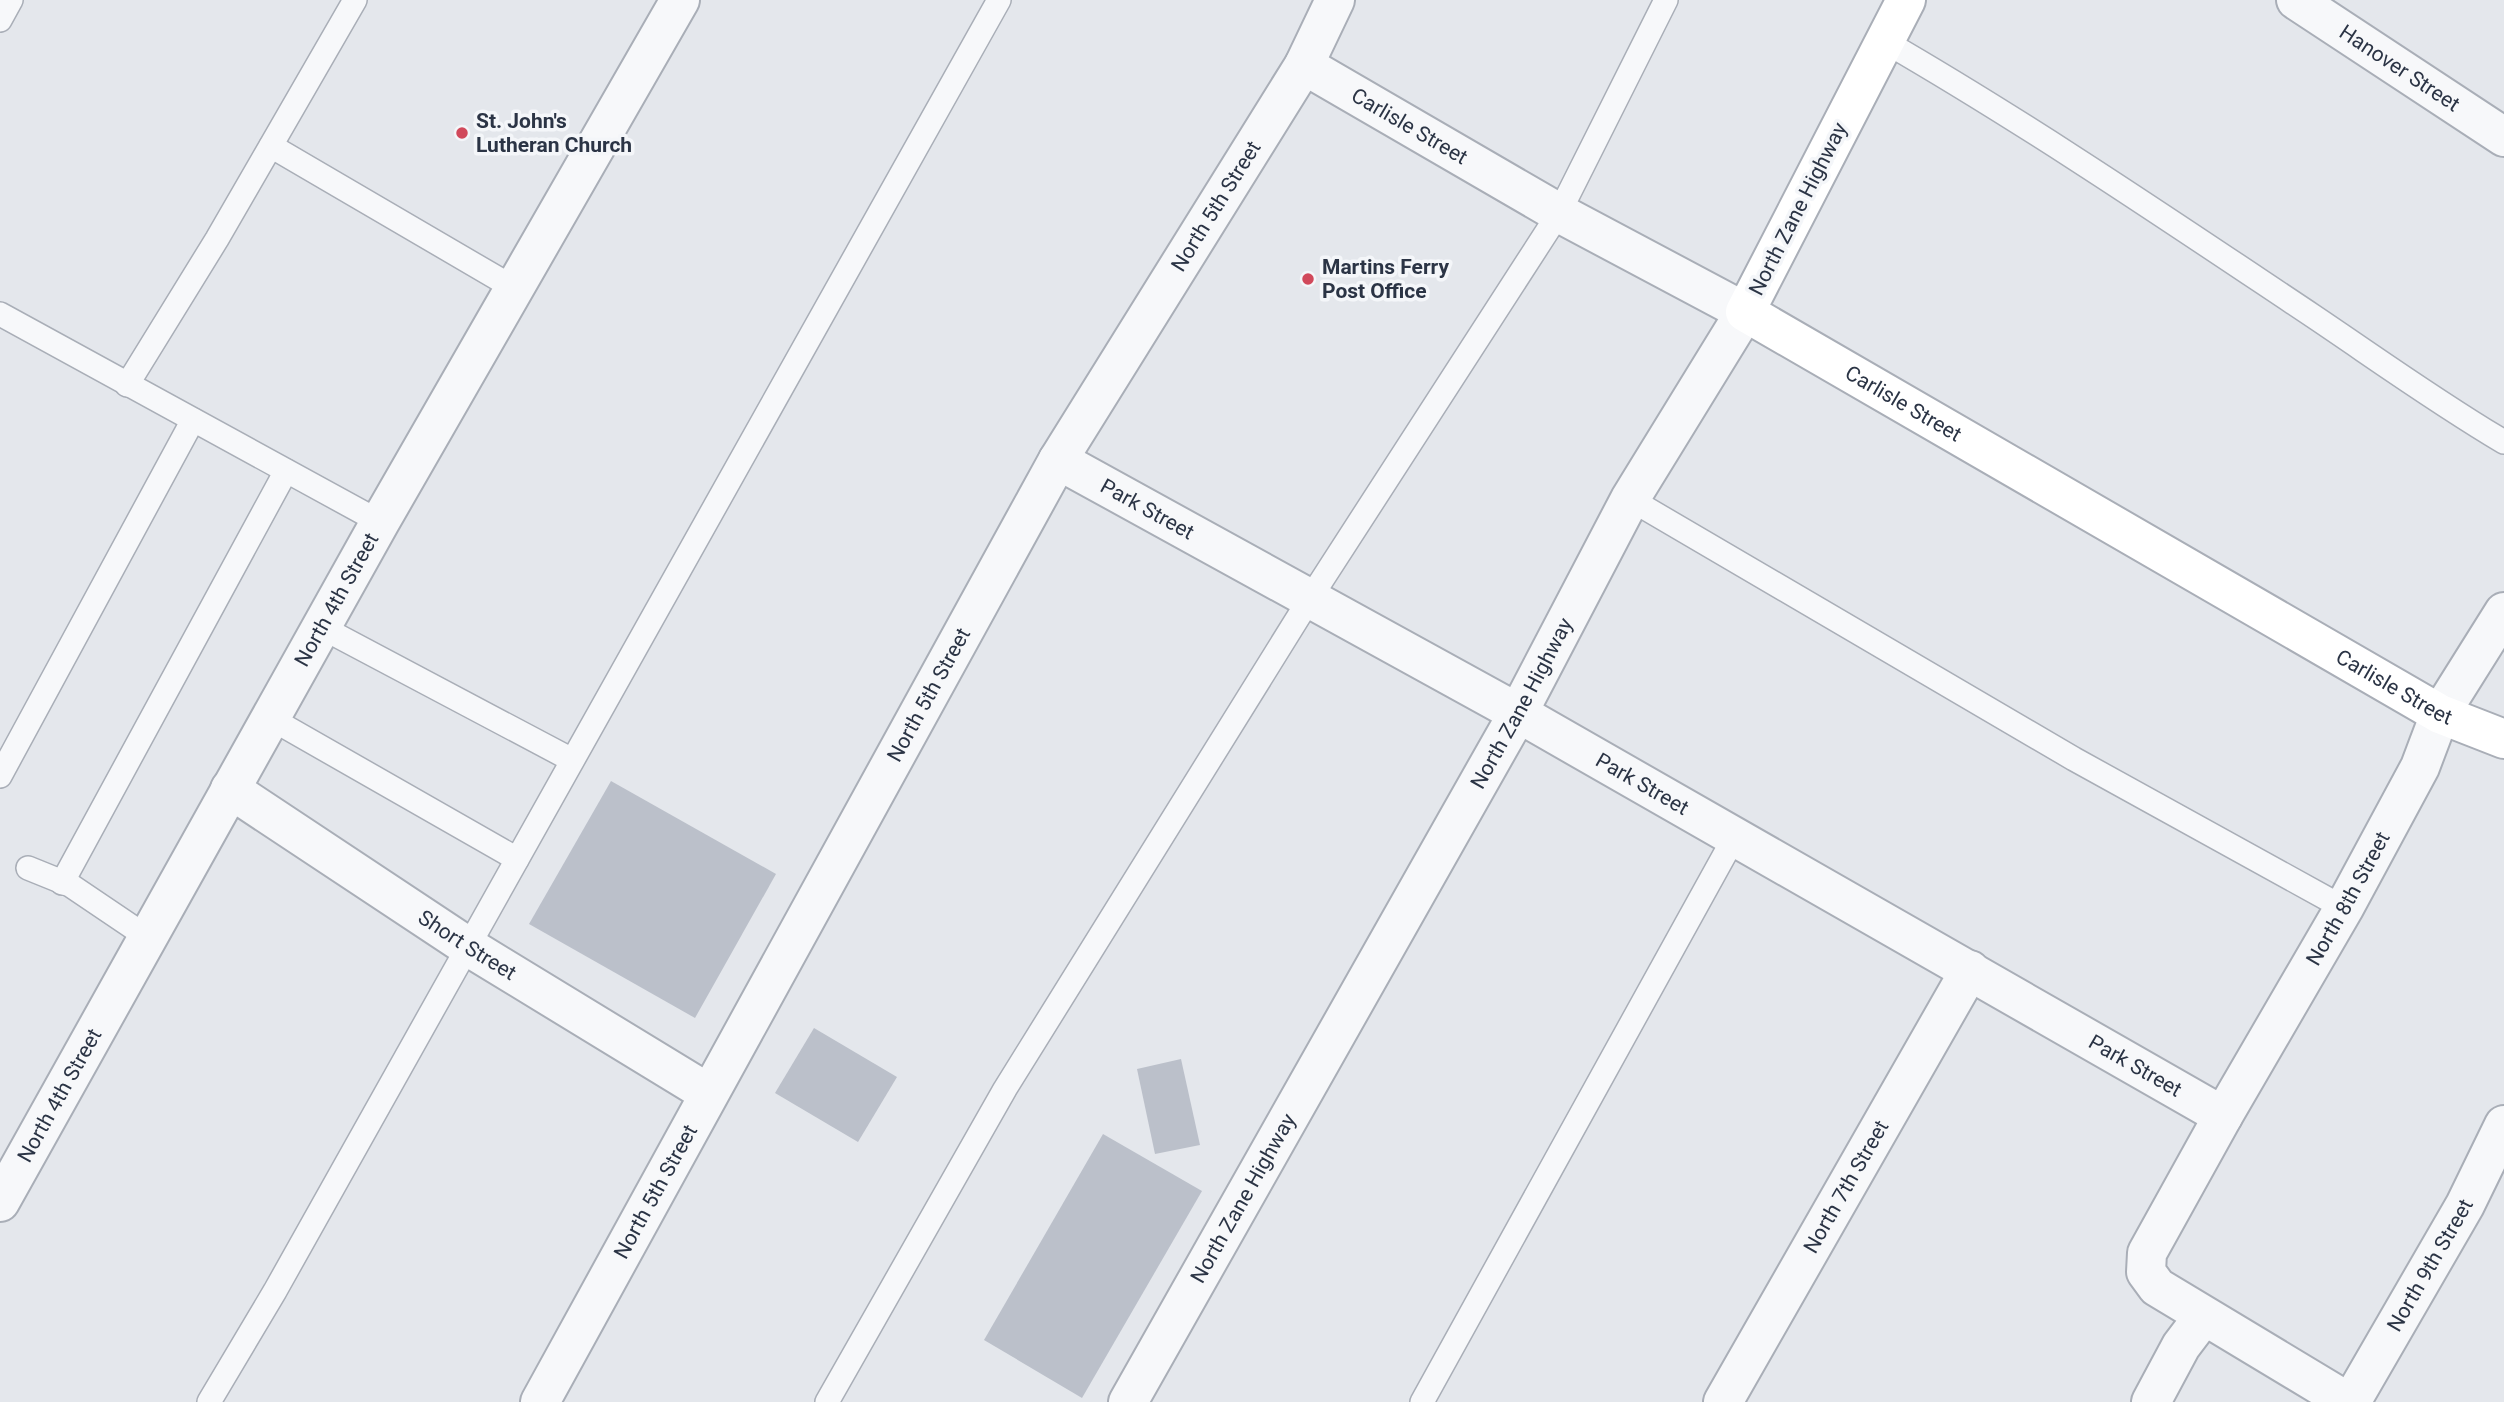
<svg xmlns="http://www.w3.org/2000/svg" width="2504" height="1402" viewBox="0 0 2504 1402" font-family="Roboto,sans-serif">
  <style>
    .building { fill: #bbc0ca }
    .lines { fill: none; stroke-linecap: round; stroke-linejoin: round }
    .service-casing { stroke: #a9aeb7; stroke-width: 26 }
    .minor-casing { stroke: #a9aeb7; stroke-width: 42 }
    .tertiary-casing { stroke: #a9aeb7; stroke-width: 42 }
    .secondary-casing { stroke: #a9aeb7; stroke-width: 42 }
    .service { stroke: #f7f8fa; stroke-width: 23 }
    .minor { stroke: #f7f8fa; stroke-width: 38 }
    .tertiary { stroke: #f7f8fa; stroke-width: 38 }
    .secondary { stroke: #fff; stroke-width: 38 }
    .poi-dot { fill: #d1495b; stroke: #f4f6f9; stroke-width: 2.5 }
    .labels { text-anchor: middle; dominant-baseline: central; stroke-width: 7; stroke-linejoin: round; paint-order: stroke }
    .street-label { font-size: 21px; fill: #2b3445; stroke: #f4f6f9 }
    .poi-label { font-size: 21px; font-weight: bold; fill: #2b3445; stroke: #f4f6f9; text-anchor: start }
  </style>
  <rect width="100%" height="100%" fill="#e4e7ec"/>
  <g class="building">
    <polygon points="611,781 776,874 695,1018 529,924"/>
    <polygon points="814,1028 897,1077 858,1142 775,1093"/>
    <polygon points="1181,1059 1200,1145 1155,1154 1137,1069"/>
    <polygon points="1103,1134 1202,1191 1082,1398 984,1340"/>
  </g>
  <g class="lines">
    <defs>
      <g id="service">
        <polyline points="0,20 11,0"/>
        <path d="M1884,41C2031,126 2172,222 2313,316C2377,359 2438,403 2504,442"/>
        <polyline points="271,146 514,288"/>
        <polyline points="0,314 380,522"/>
        <polyline points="127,385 217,239 355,0"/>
        <polyline points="1630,499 2074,759 2344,908"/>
        <polyline points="321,627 572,760"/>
        <polyline points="270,718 517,859"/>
        <polyline points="0,776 193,420"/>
        <polyline points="28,868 70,885 147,937"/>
        <polyline points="62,883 286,471"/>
        <polyline points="209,1402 275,1291 999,0"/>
        <polyline points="827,1402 1005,1089 1309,600 1559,213 1666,0"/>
        <polyline points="1422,1402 1735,836"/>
      </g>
      <g id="minor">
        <path id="s1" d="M2296,0L2504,137"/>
        <path id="s2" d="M1304,65L1559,213L1745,312"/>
        <path id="s3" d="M1058,460L1518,713L2223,1116"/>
        <path id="s4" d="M230,789L467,946L708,1093"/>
        <path id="s5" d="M0,1202L380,522L680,0"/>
        <path id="s6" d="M540,1402L1058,460L1304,65L1335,0"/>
        <path id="s7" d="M1723,1402L1970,970"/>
        <polyline points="2151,1402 2181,1346 2203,1317"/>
        <path id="s8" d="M2348,1402L2157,1287L2146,1272L2147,1253L2223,1116L2344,908L2420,767L2440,714L2504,612"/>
        <path id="s9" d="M2351,1402L2465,1205L2504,1125"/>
      </g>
      <g id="tertiary">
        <path id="s10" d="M1128,1402L1518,713L1630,499L1745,312"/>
      </g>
      <g id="secondary">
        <path id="s11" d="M1906,0L1745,312L2440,714L2504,739"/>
      </g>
    </defs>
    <use href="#service" class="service-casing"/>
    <use href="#minor" class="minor-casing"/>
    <use href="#tertiary" class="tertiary-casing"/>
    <use href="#secondary" class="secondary-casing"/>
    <use href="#service" class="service"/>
    <use href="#minor" class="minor"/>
    <use href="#tertiary" class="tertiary"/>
    <use href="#secondary" class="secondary"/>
  </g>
  <g class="poi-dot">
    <circle cx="462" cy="133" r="7"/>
    <circle cx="1308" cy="279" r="7"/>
  </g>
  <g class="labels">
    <g class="street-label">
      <text stroke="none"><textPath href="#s1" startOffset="124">Hanover Street</textPath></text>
      <text stroke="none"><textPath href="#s2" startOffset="122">Carlisle Street</textPath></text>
      <text stroke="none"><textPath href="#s6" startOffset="1374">North 5th Street</textPath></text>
      <text transform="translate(1798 209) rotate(-63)">North Zane Highway</text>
      <text stroke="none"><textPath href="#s11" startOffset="534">Carlisle Street</textPath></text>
      <text stroke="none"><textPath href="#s3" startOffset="102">Park Street</textPath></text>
      <text stroke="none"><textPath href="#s5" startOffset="690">North 4th Street</textPath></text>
      <text stroke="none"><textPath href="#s11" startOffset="1101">Carlisle Street</textPath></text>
      <text stroke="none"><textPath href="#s6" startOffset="807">North 5th Street</textPath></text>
      <text stroke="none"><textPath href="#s10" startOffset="802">North Zane Highway</textPath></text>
      <text stroke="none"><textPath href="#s3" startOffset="668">Park Street</textPath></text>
      <text stroke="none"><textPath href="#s8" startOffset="668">North 8th Street</textPath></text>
      <text stroke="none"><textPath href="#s4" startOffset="284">Short Street</textPath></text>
      <text stroke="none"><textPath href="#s3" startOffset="1236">Park Street</textPath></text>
      <text stroke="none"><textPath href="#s5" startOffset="122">North 4th Street</textPath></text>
      <text stroke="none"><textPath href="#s7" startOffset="248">North 7th Street</textPath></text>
      <text stroke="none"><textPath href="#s6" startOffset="240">North 5th Street</textPath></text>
      <text stroke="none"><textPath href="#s10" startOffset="234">North Zane Highway</textPath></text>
      <text stroke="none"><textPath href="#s9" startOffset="158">North 9th Street</textPath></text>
    </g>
    <g class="poi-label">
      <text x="476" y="121">St. John's<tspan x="476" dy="24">Lutheran Church</tspan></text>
      <text x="1322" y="267">Martins Ferry<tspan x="1322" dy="24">Post Office</tspan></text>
    </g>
  </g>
</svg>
